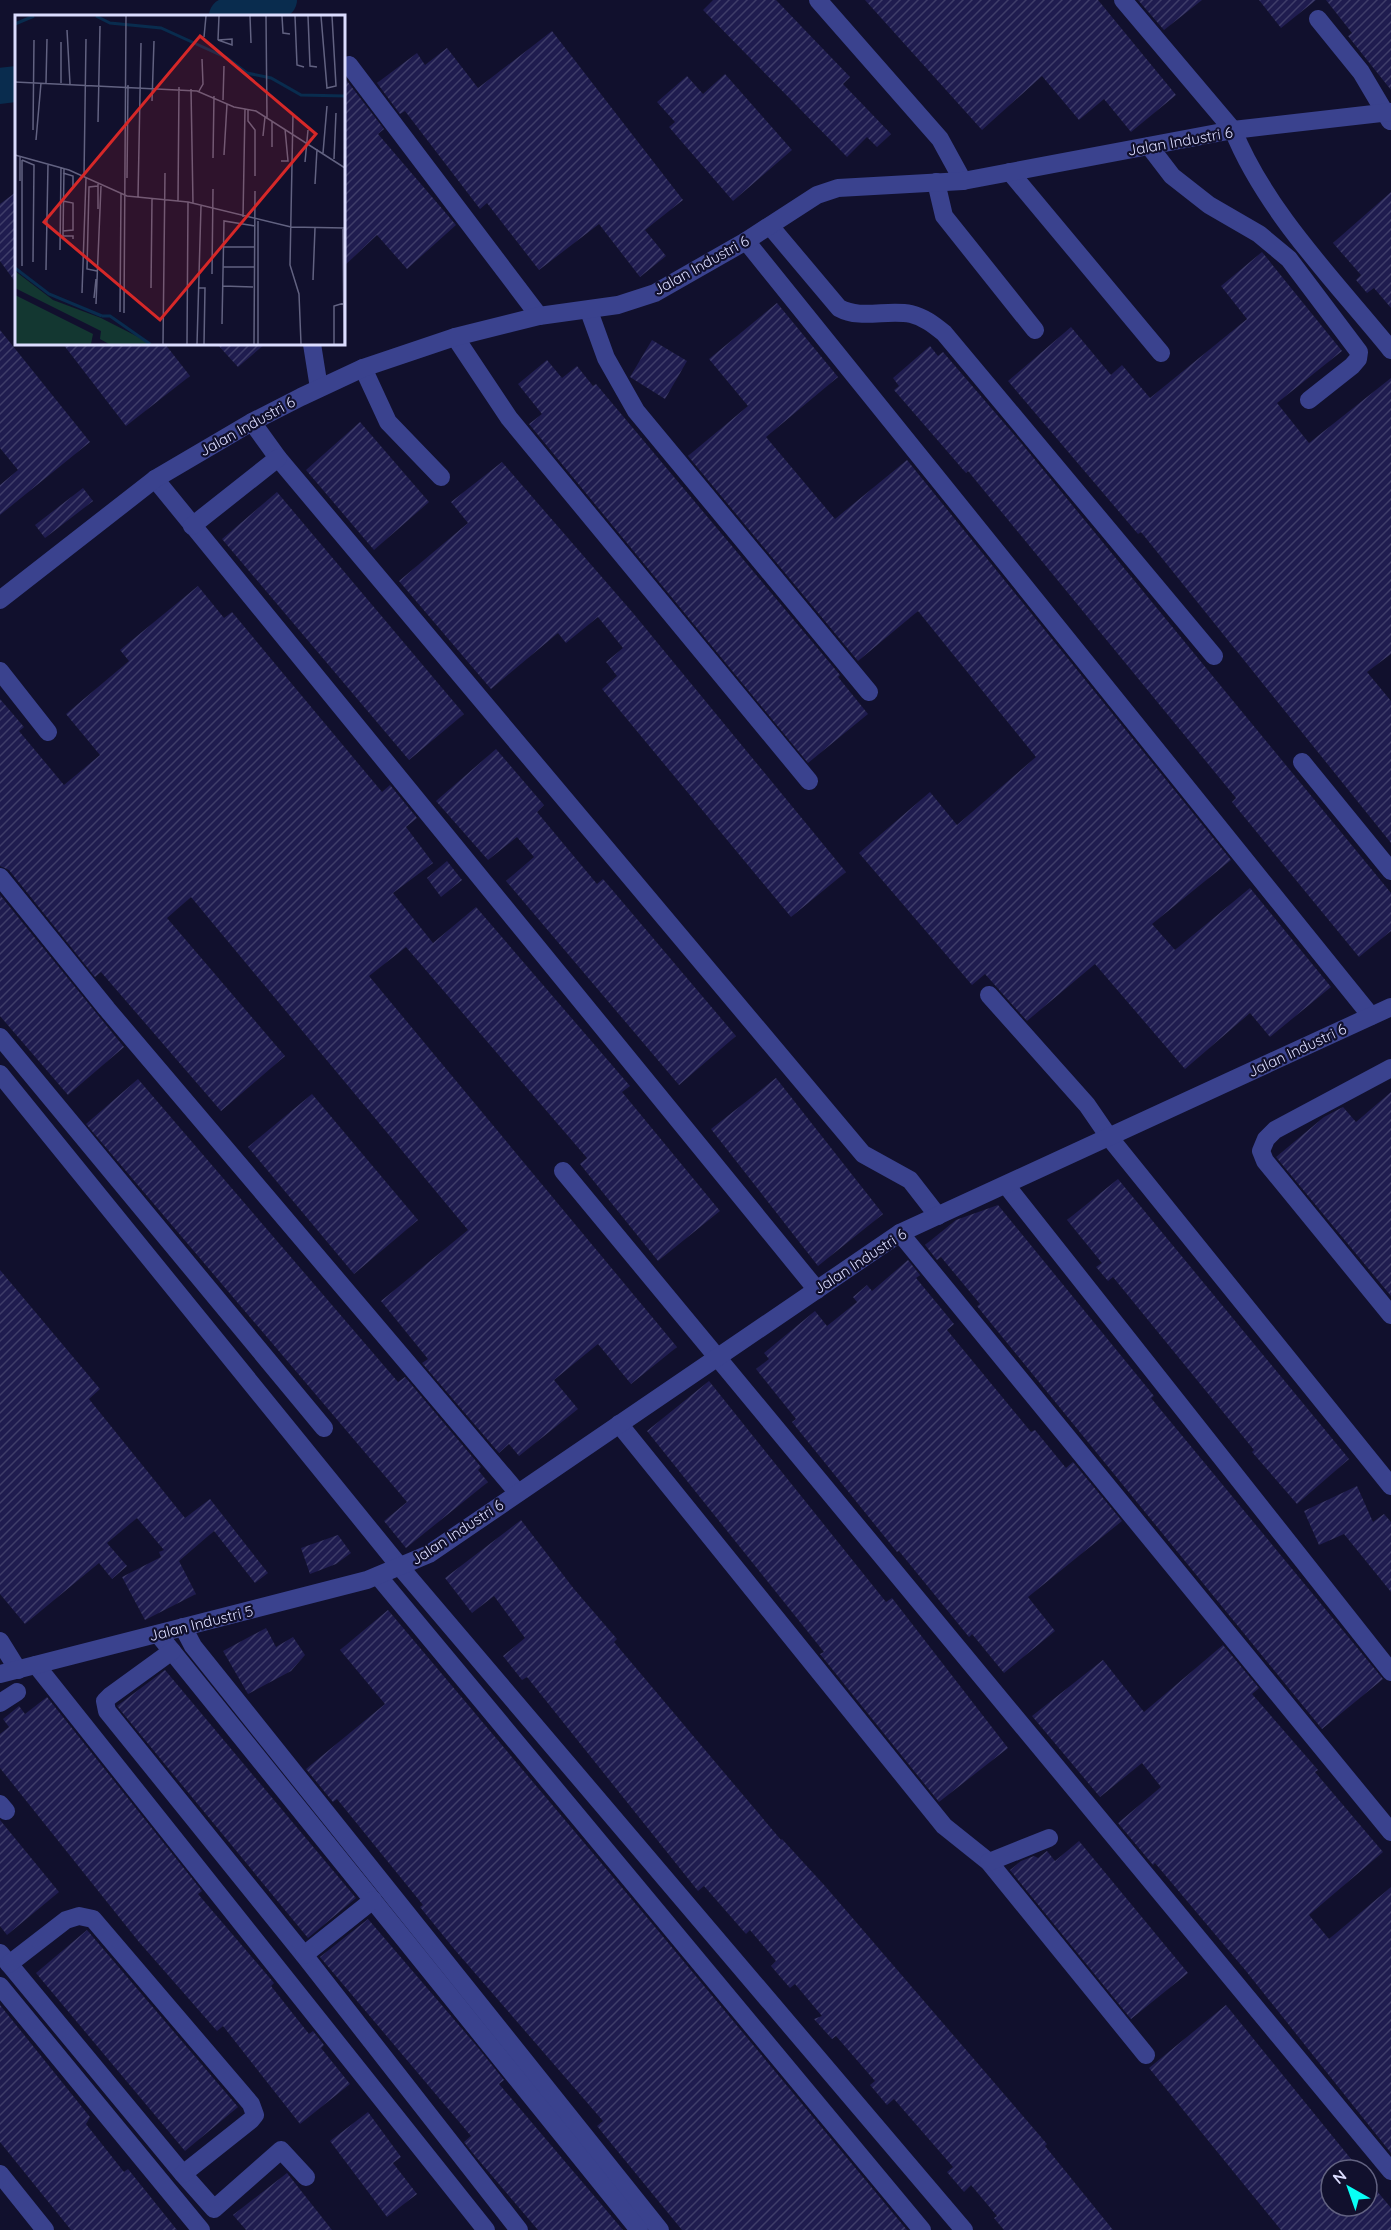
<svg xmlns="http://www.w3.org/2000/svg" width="1391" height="2230" viewBox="0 0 1391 2230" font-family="Quicksand,sans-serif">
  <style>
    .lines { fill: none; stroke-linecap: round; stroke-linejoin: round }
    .river { stroke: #092c4e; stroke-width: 36 }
    .building { fill: url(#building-hatch) }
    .minor { stroke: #3a428e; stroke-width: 18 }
    .labels { text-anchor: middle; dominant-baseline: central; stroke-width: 4.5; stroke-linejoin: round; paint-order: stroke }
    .street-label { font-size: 15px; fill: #dcddff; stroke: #11102d }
    .inset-river { fill: none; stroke: #092c4e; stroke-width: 3 }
    .inset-road { fill: none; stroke: #626281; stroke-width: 1.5 }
    .view { fill: #d62828; fill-opacity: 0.15; stroke: #d62828; stroke-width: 3 }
    .inset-edge { fill: none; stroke: #dcddff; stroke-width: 3 }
  </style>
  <defs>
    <pattern id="building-hatch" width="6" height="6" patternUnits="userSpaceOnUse" patternTransform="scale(1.5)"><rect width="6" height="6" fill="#1f1c4f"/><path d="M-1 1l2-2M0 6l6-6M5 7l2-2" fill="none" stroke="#3f3d69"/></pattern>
  </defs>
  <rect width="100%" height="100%" fill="#11102d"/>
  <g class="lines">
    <g class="river">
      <polyline points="227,16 241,9 279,0"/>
      <polyline points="0,86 16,84"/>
    </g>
  </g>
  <g class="building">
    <polygon points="713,0 776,0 850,77 843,84 891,134 877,147 867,137 847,157 703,10"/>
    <polygon points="865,0 1098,0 1176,95 1131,132 1104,99 1079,120 1042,76 982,130"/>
    <polygon points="1138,0 1202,0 1164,30"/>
    <polygon points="1259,0 1316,0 1281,28"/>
    <polygon points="1326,0 1391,0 1391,90 1348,36 1352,33"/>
    <polygon points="552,31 683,200 645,230 666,256 640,277 599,224 539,270 487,203 480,209 405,111 400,114 377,83 417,53 425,65 447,48 478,88"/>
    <polygon points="725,74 792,150 733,201 669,127 675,122 657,102 687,76 703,94"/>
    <polygon points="344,77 384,129 378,134 456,225 407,269 377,235 344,266"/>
    <polygon points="16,192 16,283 0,261 0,204"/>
    <polygon points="1391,192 1391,308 1374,288 1367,293 1356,280 1361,275 1333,243"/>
    <polygon points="1262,252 1342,351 1277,403 1309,443 1391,378 1391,654 1367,672 1391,701 1391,843 1141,532 1138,534 1008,381 1071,327 1111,375 1122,365 1150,398 1247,319 1221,286"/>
    <polygon points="777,303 838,377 766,437 835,519 907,460 1231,860 1152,924 1175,950 1250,888 1331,987 1270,1037 1250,1013 1185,1069 1095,964 1027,1021 985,974 972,985 859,853 930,792 957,825 1036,757 918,611 858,661 688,456 748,406 709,359"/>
    <polygon points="0,330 90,442 0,515 0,485 18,470 0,448"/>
    <polygon points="652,340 687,361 665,399 630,377"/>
    <polygon points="63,344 165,344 190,376 126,426"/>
    <polygon points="217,344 265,344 238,367"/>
    <polygon points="930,346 938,356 943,352 1022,444 1391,893 1391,931 1359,957 1232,802 1236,798 968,471 966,473 894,390 899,386 893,378"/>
    <polygon points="547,360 562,378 577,366 593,386 596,384 840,675 838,677 868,714 808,763 529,424 542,414 518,384"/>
    <polygon points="360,422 429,502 374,550 306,470"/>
    <polygon points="502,462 633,613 846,872 791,917 602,689 617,676 606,662 623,648 598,617 566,643 558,633 491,689 399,581 468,523 451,502"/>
    <polygon points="83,488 93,501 45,538 35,525"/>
    <polygon points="277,492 464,714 409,760 222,539"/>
    <polygon points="198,586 224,618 232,612 382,792 390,785 417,818 406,827 433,863 393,893 433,943 476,907 630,1086 622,1092 720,1211 658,1261 580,1164 587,1158 406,947 369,976 677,1347 631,1384 598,1344 554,1380 578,1409 519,1456 509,1444 499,1453 422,1363 428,1359 381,1301 468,1230 191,897 167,918 285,1056 221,1111 101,972 95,977 9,870 0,866 0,699 24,727 19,731 64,785 100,755 66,714 129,661 120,650"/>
    <polygon points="496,749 544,805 537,812 597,884 603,879 736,1036 679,1085 506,881 534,857 517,837 488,860 436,801"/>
    <polygon points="447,861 462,880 441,897 427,878"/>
    <polygon points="0,895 124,1047 68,1095 0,1016"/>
    <polygon points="776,1078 883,1214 818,1266 711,1129"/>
    <polygon points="138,1079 398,1382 405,1377 481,1467 478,1470 488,1482 406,1548 384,1521 407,1502 86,1124"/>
    <polygon points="1391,1092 1391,1296 1276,1157 1324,1117 1343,1107 1356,1122"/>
    <polygon points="312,1094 418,1220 354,1274 248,1147"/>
    <polygon points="1118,1179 1349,1459 1297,1504 1252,1452 1254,1450 1113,1277 1108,1281 1096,1267 1102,1263 1067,1220"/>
    <polygon points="998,1205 1154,1396 1151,1398 1383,1679 1322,1729 977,1306 980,1304 941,1257 937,1260 925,1245 956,1220"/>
    <polygon points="908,1260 920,1275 916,1278 954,1324 947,1330 1031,1432 1035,1430 1066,1468 1073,1462 1122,1521 1028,1597 1055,1631 1004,1673 972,1634 969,1637 899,1551 897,1552 792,1422 796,1419 756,1369 769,1359 764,1353 815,1311 827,1326 857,1302 853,1297 867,1285 872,1291"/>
    <polygon points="0,1270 100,1389 89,1399 185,1518 210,1499 268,1573 255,1583 214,1531 179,1561 196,1594 145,1620 122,1577 161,1557 159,1552 164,1550 137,1518 107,1543 127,1566 112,1579 99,1563 25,1624 0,1594"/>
    <polygon points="709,1381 886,1602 892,1598 1008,1748 939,1802 820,1654 824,1652 647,1431"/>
    <polygon points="1357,1486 1373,1522 1384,1514 1391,1522 1391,1592 1344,1534 1319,1545 1304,1511"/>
    <polygon points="521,1520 574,1589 617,1639 614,1642 781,1840 782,1839 825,1886 1047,2144 1045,2146 1113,2230 1004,2230 994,2218 997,2216 971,2185 964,2192 947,2172 953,2167 894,2099 887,2105 870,2085 875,2081 836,2036 832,2039 814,2019 822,2016 795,1984 790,1988 771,1966 776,1961 750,1930 746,1934 704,1886 698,1891 527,1677 522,1680 503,1656 525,1638 494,1596 472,1613 445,1578"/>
    <polygon points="338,1535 351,1553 336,1564 310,1574 301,1548"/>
    <polygon points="388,1610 650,1921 907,2230 682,2230 597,2126 603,2121 455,1950 420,1907 423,1905 337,1799 333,1802 306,1769 385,1704 340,1650"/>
    <polygon points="266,1628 276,1647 293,1637 305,1655 291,1671 248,1694 223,1651"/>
    <polygon points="1223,1645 1259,1688 1252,1694 1318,1770 1315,1772 1383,1852 1309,1915 1329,1939 1391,1887 1391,2153 1246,1971 1155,1863 1153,1865 1118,1823 1161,1787 1142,1763 1100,1797 1032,1716 1103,1660 1144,1712"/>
    <polygon points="165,1670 356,1898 308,1938 117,1706"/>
    <polygon points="47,1697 202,1891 198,1894 274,1983 271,1986 309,2034 313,2031 324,2045 321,2048 350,2084 300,2124 223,2026 217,2031 139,1942 0,1768 0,1734 9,1727 3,1719 19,1706 25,1714"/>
    <polygon points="0,1820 59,1892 7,1935 0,1926"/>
    <polygon points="1079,1841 1188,1973 1131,2019 1010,1870 1021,1861 1034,1856 1038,1858 1047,1851 1055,1861"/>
    <polygon points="368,1919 475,2044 504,2080 499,2084 623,2230 538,2230 476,2157 464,2142 471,2136 320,1957"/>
    <polygon points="87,1930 238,2107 185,2151 36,1973"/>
    <polygon points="0,2005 90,2117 86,2124 124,2172 128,2169 177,2230 71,2230 0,2142"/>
    <polygon points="1226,2005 1360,2170 1331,2170 1331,2206 1367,2206 1367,2179 1391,2208 1391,2230 1281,2230 1149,2068"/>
    <polygon points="368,2112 401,2157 393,2163 417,2194 387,2217 330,2141"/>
    <polygon points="287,2173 332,2230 246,2230 233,2215"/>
  </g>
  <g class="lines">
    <g class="minor">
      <polyline points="818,0 940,139 963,181"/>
      <path d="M1123,0L1233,130C1266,212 1336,282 1391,350"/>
      <polyline points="1318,19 1361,72 1390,121"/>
      <polyline points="349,65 539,316"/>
      <polyline points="1149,146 1172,176 1209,205 1259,234 1289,259 1359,352 1358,359 1352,366 1309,400"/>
      <polyline points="1010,172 1161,353"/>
      <polyline points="936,182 944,216 1035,330"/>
      <path d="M770,226L839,308C861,320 887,309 911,314C924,317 934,325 944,333L1214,656"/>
      <polyline points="746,241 1371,1016"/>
      <polyline points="589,311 606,358 636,411 869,692"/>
      <polyline points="455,337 509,418 809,781"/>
      <polyline points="312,344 319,388"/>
      <polyline points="363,368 388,422 441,477"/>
      <polyline points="252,422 278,458 863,1154 910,1180 938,1216"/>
      <polyline points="155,479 817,1290"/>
      <polyline points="192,526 278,458"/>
      <polyline points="0,600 155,479 252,422 301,397 363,368 455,337 539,316 618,305 655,293 746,241 817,195 838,188 963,181 1233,130 1391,112"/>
      <polyline points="0,671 48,732"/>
      <polyline points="1302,762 1391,871"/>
      <polyline points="0,877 107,1009 518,1493"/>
      <polyline points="989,995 1087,1105 1109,1137 1391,1486"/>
      <polyline points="0,1037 324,1428"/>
      <polyline points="1391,1068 1275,1130 1266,1139 1261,1151 1265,1161 1391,1315"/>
      <polyline points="0,1074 401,1568 964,2230"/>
      <polyline points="563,1171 1391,2171"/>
      <polyline points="1006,1185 1391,1672"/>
      <polyline points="900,1233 1391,1832"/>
      <polyline points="619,1424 944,1826 989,1862 1146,2055"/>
      <polyline points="378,1576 922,2230"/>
      <polyline points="183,1627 193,1646 660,2230"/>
      <polyline points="158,1634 639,2230"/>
      <polyline points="0,1641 18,1670"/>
      <polyline points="172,1651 110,1696 105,1701 107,1711 304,1955 519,2230"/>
      <polyline points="36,1665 486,2230"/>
      <polyline points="0,1674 367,1580 429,1554 900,1233 1391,1007"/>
      <polyline points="0,1703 17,1692"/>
      <polyline points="0,1804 6,1811"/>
      <polyline points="989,1862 1049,1838"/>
      <polyline points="0,1953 183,2174 214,2209 281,2150 306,2177"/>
      <polyline points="304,1955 373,1900"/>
      <polyline points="9,1964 66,1920 79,1916 93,1919 251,2104 255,2115 251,2120 183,2174"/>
      <polyline points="0,1986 201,2230"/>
      <polyline points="0,2174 45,2230"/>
    </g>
  </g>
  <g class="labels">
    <g class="street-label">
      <text transform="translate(1180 141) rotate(-10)">Jalan Industri 6</text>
      <text transform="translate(701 265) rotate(-29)">Jalan Industri 6</text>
      <text transform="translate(247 426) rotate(-29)">Jalan Industri 6</text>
      <text transform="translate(1297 1050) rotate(-25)">Jalan Industri 6</text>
      <text transform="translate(860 1261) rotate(-33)">Jalan Industri 6</text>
      <text transform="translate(457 1532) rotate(-33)">Jalan Industri 6</text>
      <text transform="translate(201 1623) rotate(-14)">Jalan Industri 5</text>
    </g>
  </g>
  <g transform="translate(15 15)">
    <rect width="330" height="330" fill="#11102d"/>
    <path d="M0,256L38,285L86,303L137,329H94L85,324L86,316L0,273ZM0,280L78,319L76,329H0Z" fill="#133731"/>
    <path class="inset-river" d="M81,1L95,8L146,13L212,43L232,58L256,63L286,80L330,81M0,9L19,1M0,253L34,279L87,301M87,301H95L135,329"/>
    <path class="inset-road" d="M235,1L236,28M251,1L252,104M267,1L268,18L275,19M280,1L282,50L289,52M293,1L295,51L302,52M306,1L312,73L321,71L317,1M52,15L55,69M189,22L191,1M217,24V30L203,25ZM203,25L204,1M46,27V68M0,45V24M0,67L182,76L219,92L241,96L330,153M31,68L32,24M176,74L178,189M184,76L188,69L187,44M0,85V120M208,85L209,51M137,86L139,26M233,94V106L240,115V161M278,99L275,250L284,279L286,329M257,106V132M83,107L85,11M18,115L19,25M248,121L250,102M21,125L26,68M308,138L312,91M0,140L54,155L112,181L173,187L276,212L330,213M209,140L212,89M198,143L199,81M319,144L321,98M7,145L19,150L18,247M266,146H273L270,114M290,147L293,115M49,153L48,221H58V224M48,158L58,161V173M69,162L71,24M112,163L113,70M5,166V141M300,169L302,134M123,182L126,28M163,186L164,72M83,194V169M228,202L230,94M243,206V329M328,214L329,329M48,216L58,215V188L48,186M209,232H239M45,235L46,152M7,251V145M208,252H239M31,255L33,149M82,256L72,254L74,172L83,171M197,259L198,174M298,265L300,213M208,271L238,272M136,273L137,184M184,273H190L189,329M67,278L71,163M79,283L81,264M81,289L86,171M105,297L106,179M109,298L111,1M207,309L209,206L240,211M148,329L150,158M172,329L173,187M182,329L186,191M239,329L240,176M319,329V291L329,288"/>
    <path class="view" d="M185,21L301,119L145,305L29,207Z"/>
    <rect width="330" height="330" class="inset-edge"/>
  </g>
  <g transform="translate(1349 2188) rotate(320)"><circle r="28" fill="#11102d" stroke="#626281" stroke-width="1.5"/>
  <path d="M0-4.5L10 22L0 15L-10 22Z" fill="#08fff5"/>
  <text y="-9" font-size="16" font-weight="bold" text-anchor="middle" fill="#dcddff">N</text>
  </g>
</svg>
